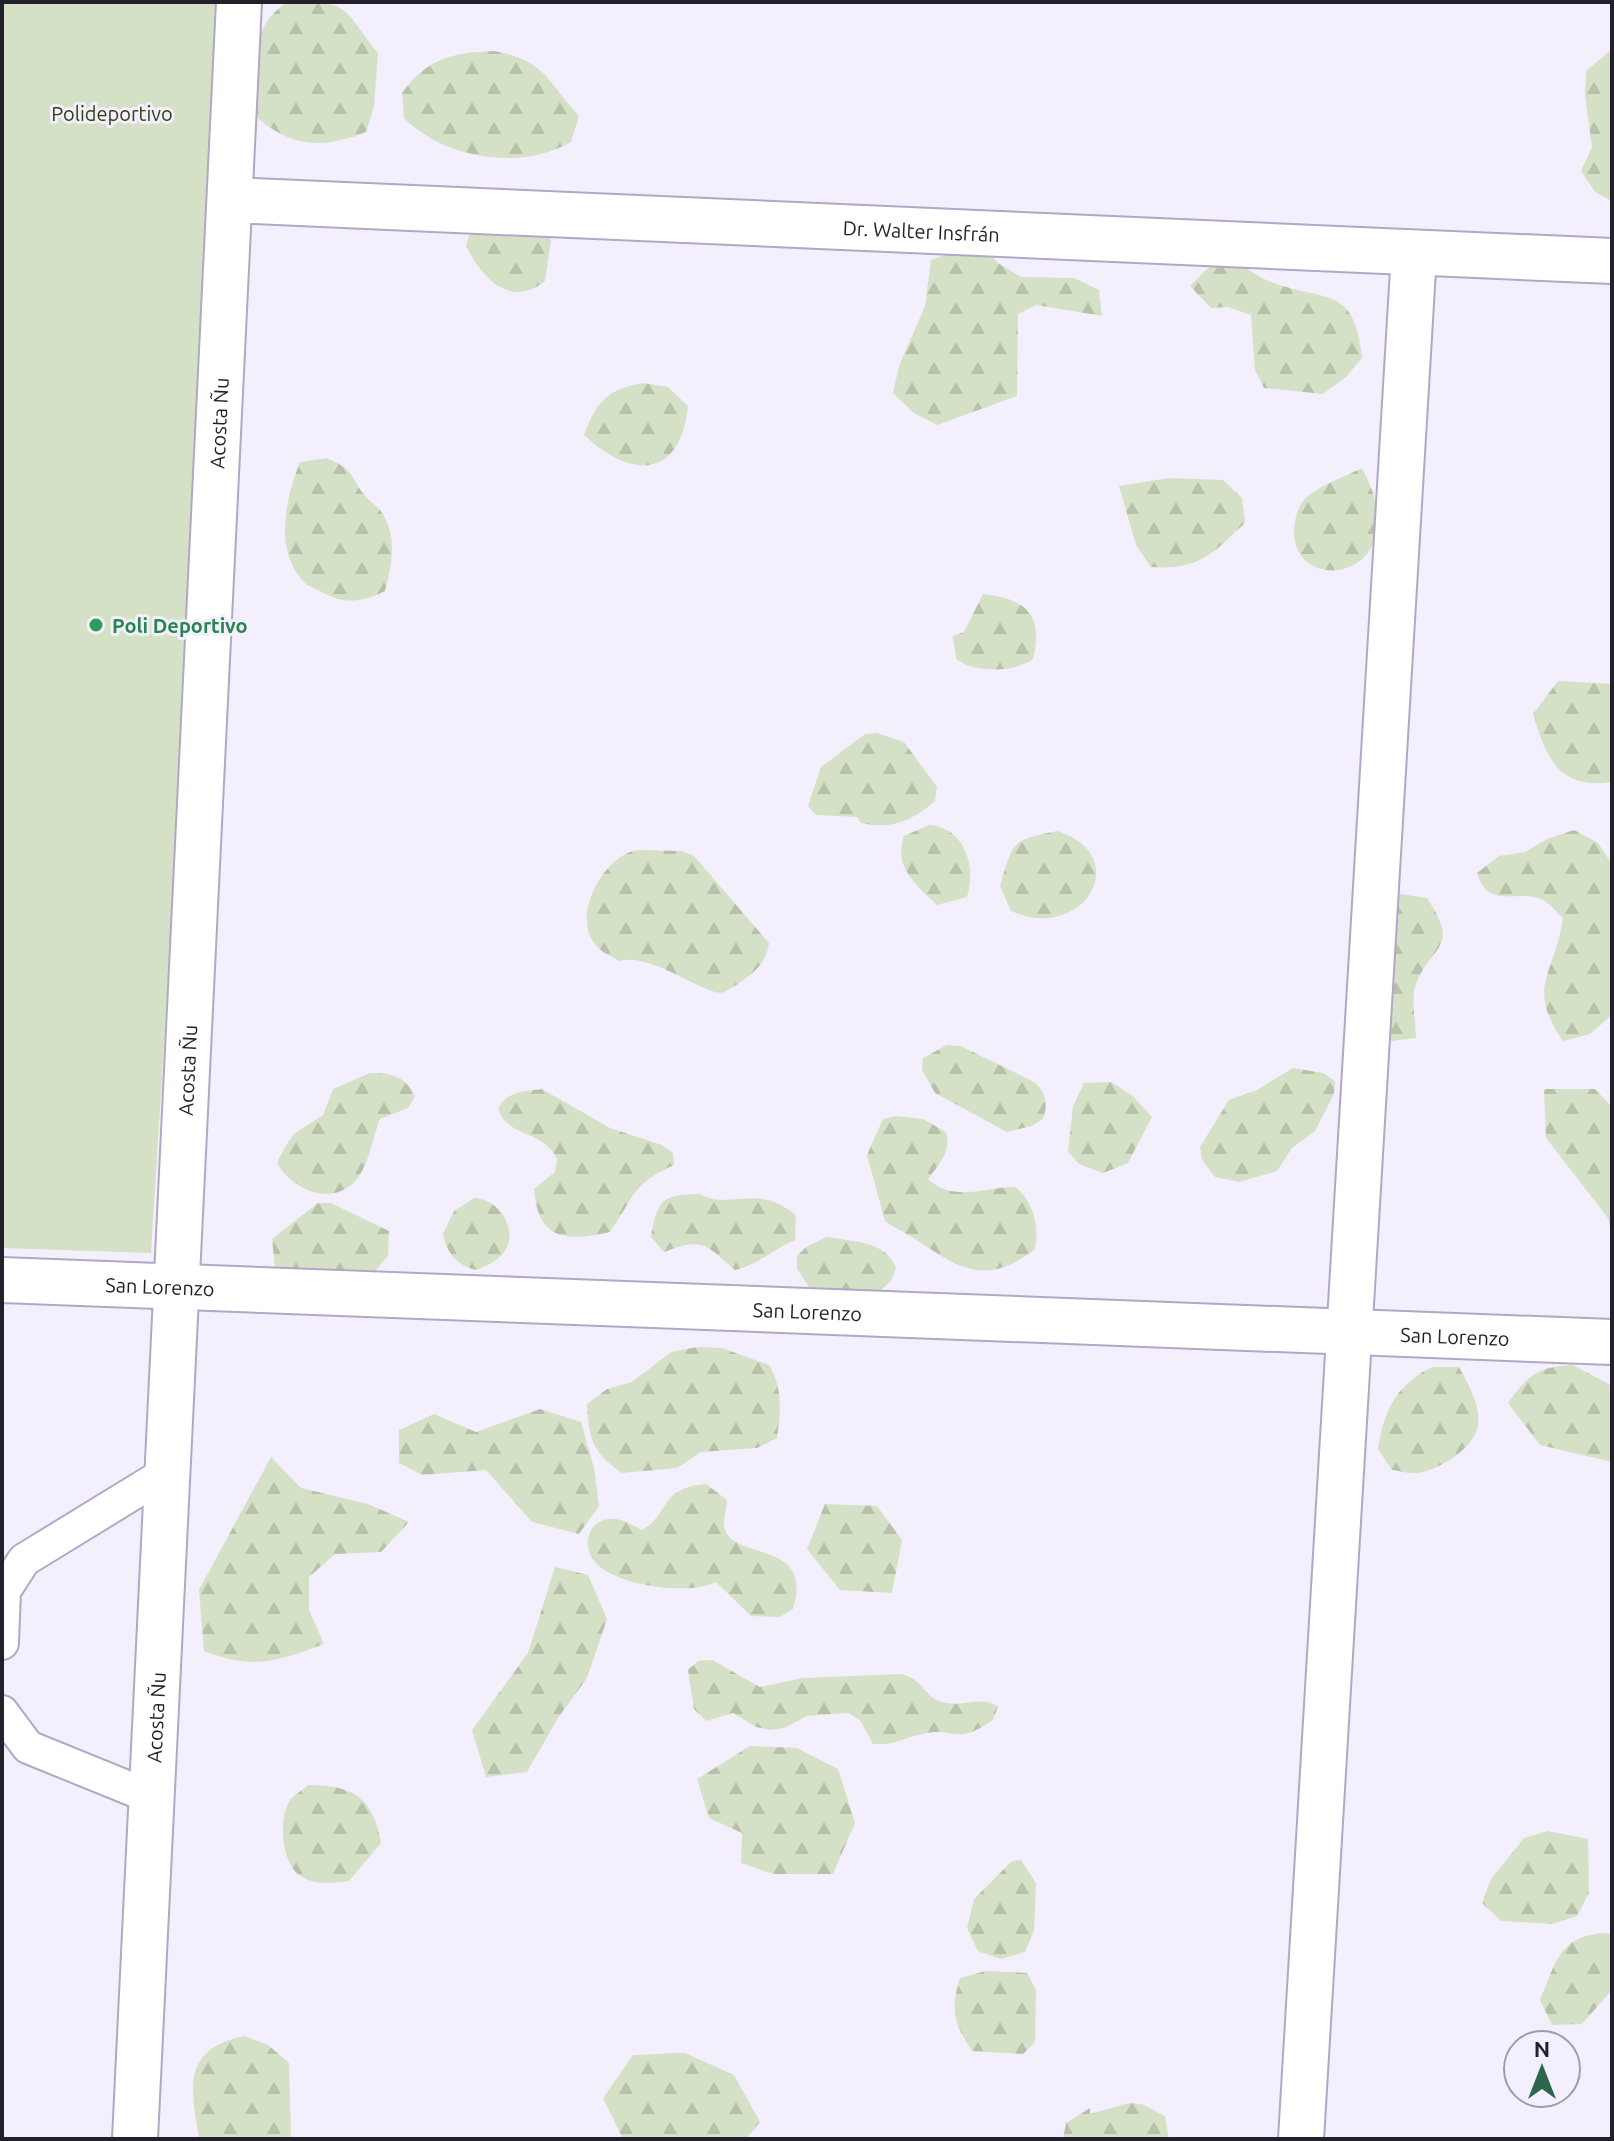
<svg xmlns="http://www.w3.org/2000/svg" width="1614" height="2141" viewBox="0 0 1614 2141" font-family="Ubuntu,sans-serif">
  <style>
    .forest { fill: url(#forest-firs) }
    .park { fill: #d5e1c6 }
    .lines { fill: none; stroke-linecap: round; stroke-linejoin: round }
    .lane-casing { stroke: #b2a7c7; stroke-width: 36 }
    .street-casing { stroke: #b2a7c7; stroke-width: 48 }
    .lane { stroke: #fff; stroke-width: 32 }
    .street { stroke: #fff; stroke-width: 44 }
    .leisure-dot { fill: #2e9e5b; stroke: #f4effd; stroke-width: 3 }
    .labels { text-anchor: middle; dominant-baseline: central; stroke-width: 6; stroke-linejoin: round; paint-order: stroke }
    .park-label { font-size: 20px; fill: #304111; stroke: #f4effd }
    .street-label { font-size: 20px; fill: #231f2b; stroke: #f4effd }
    .leisure-label { font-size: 20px; font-weight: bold; fill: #27864d; stroke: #f4effd; text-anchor: start }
  </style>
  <defs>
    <pattern id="forest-firs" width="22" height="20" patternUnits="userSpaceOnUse" patternTransform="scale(2)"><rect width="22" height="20" fill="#d5e1c6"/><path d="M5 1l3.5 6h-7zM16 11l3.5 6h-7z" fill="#b7c1aa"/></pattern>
  </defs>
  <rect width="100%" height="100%" fill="#f4effd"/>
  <g class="forest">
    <path d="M288,2C353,2 340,6 378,53L374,107L366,132C319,151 285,146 249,110C251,72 251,23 288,2Z"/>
    <polygon points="1612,49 1612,201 1595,192 1581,171 1592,147 1585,95 1586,71"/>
    <path d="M494,51C547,61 545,79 579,116L571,142C520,171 445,159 404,118L402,93C428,58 451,53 494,51Z"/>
    <path d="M479,226L545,228L551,241L545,281C510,309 482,278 466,246L470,233Z"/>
    <polygon points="980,242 998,263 1021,277 1074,278 1099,290 1102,316 1036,305 1018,314 1017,396 937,425 914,413 893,393 899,366 925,306 931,260"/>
    <path d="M1232,259C1244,266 1256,276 1269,281C1324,303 1355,283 1362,358L1346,377L1323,394L1264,388L1255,370L1251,315L1228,307L1211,308L1190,286L1208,268Z"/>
    <path d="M643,383L668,387L688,406C680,480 631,479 584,435C596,402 607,389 643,383Z"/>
    <path d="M327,458C354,471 347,470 362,492C367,499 375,504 380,510C398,534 392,565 385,591C360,603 344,605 320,591C315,588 307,586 304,582C273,550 286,498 300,462Z"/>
    <path d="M1362,468C1422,579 1292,600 1294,530C1295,515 1299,502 1312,493C1326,483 1346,476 1362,468Z"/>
    <path d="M1169,478L1223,480L1242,498L1245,523C1211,555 1200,570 1151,567L1136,545L1119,486Z"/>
    <path d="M983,594C1026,599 1044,614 1033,659C1014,673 975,673 956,659L953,636L964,632Z"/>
    <path d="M1558,681L1612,684V782C1559,790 1546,758 1533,714Z"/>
    <path d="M877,733L904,742L937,787L935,801C912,821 891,830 861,823L857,817L816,815L808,806L821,767L865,734Z"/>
    <path d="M929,825C964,827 977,866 967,897L937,905C916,885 893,867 904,836Z"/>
    <path d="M1574,830L1598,843L1612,864V1006L1611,1016L1590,1034L1563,1041C1525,985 1555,976 1563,918C1557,913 1550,903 1543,900C1517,888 1489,911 1477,873L1499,856L1525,852L1547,839Z"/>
    <path d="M1057,831C1136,856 1083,944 1011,911L1000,886C1014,840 1010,841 1057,831Z"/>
    <path d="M637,850L682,851L694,856L769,943C767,959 759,969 746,978C740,982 731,989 724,992C708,999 654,952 619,961C611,956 599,951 594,943C572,913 604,856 637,850Z"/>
    <path d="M1401,894L1427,898C1462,950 1430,944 1415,987C1411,1000 1416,1023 1416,1038L1391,1041L1373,1029L1377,906Z"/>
    <path d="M947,1045L961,1046L1034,1082C1047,1094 1048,1103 1043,1119L1032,1126L1007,1132L935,1093L922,1070L923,1058Z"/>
    <polygon points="1293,1068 1323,1073 1335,1081 1334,1094 1315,1131 1292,1148 1277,1171 1239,1182 1215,1177 1202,1160 1200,1147 1229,1100 1257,1090"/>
    <path d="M370,1073C392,1073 405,1076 415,1096L408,1108L380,1119C373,1137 369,1164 357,1179C333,1208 292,1190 277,1163C293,1130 294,1134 323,1115L333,1089Z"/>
    <polygon points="1111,1082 1133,1096 1152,1117 1128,1163 1103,1173 1079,1164 1068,1152 1073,1106 1084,1083"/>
    <path d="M542,1089L610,1128L662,1145L673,1153L674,1165C631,1185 635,1196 610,1232C565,1242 538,1240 534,1189L555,1172L557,1159C541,1128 510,1140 498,1109C507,1091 522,1092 542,1089Z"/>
    <polygon points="1544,1089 1595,1089 1612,1107 1612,1239 1608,1218 1546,1138"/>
    <path d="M897,1116L923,1119L946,1132C951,1152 940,1163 928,1179C954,1203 984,1187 1015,1187C1033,1199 1041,1231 1034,1250C983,1288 958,1267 912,1237C903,1231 894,1228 885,1221L867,1155L883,1119Z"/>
    <path d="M699,1194C731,1211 755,1182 796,1215L795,1240C773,1249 758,1265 735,1270C705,1244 703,1237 664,1252L651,1237C657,1199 662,1195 699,1194Z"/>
    <path d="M474,1198C496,1198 517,1225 507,1247C501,1260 488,1265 476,1270C457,1265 447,1254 443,1234L454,1211Z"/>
    <polygon points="318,1203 331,1203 389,1231 388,1256 370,1277 276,1277 272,1239"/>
    <path d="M827,1237C853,1242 884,1240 896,1267L892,1279L874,1298L811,1290L797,1269V1256L806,1247Z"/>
    <path d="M697,1347L722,1348L769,1365C783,1389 781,1411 777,1438L757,1448L701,1452L677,1468L622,1473C592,1452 589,1440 587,1404L607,1389L632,1382L671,1352Z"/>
    <path d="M1573,1365L1612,1386V1462L1540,1445L1508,1403C1529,1374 1538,1367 1573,1365Z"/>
    <path d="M1432,1367H1459C1468,1384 1481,1405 1478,1425C1475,1448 1438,1471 1417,1473C1410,1474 1400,1471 1392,1470L1378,1449C1384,1410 1396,1385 1432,1367Z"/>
    <polygon points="540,1409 581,1422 594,1468 599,1506 579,1534 532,1522 486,1470 422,1475 399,1463 399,1430 434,1414 476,1432"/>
    <path d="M271,1457L301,1488L368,1504L409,1522L381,1552L335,1554L309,1577V1610L324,1644C275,1662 254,1670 204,1651L199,1590Z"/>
    <path d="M706,1484L727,1500C727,1509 722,1523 725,1530C737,1561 814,1540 793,1609L780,1617L751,1616L716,1582C690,1596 614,1586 594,1561C581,1544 589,1517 614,1519C624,1519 633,1526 642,1530C671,1514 658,1488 706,1484Z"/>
    <polygon points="825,1504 877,1506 902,1540 892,1593 840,1590 807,1549"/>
    <polygon points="555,1567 588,1575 607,1619 587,1678 558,1718 527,1772 486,1777 472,1730 528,1653"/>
    <path d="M712,1660L760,1687L803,1678L901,1674C924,1679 923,1697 942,1702C961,1708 979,1695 998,1706L993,1720C955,1747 955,1726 922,1734C904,1738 891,1746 873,1744L860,1720L848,1713L807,1716L784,1728L770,1730L756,1727L733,1713L706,1721L694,1709L688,1670L698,1661Z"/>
    <polygon points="750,1746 797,1748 838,1769 855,1823 833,1874 773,1874 741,1863 742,1833 709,1818 697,1779"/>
    <path d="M308,1785C354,1785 373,1798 381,1843L349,1881C333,1883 314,1886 299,1875C282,1862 278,1821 289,1802C292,1796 303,1790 308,1785Z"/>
    <polygon points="1548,1831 1588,1839 1589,1893 1577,1916 1552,1924 1501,1921 1482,1903 1491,1879 1524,1838"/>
    <polygon points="1021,1860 1036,1883 1034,1931 1025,1952 1001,1959 978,1951 967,1928 974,1899 1012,1861"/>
    <path d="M1607,1933L1612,1935V1990L1582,2024L1552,2025L1540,2000C1557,1961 1559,1935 1607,1933Z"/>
    <path d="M986,1971L1027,1973L1036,1990L1035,2042L1023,2054L972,2051C954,2023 950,2011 960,1978Z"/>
    <path d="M244,2036L268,2045L289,2063L291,2139H199C191,2087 181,2050 244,2036Z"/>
    <polygon points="685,2053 734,2075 760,2122 746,2139 623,2139 603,2098 633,2055"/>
    <polygon points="1129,2103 1142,2104 1165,2116 1169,2139 1063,2139 1066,2123 1090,2108 1090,2114"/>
  </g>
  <polygon class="park" points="2,2 229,2 151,1253 2,1248"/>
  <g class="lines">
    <defs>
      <g id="lane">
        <polyline points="2,1643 4,1591 24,1560 166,1473"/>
        <polyline points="2,1712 28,1747 151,1797"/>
      </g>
      <g id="street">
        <path id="s1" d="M230,200L1612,261"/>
        <path id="s2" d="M2,1280L1612,1342"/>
        <path id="s3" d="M135,2139L239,2"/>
        <polyline points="1301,2139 1414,253"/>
      </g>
    </defs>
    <use href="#lane" class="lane-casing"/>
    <use href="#street" class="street-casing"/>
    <use href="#lane" class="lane"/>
    <use href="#street" class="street"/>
  </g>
  <circle class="leisure-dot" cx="96" cy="625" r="8"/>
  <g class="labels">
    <g class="park-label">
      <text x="112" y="113">Polideportivo</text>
    </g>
    <g class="street-label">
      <text stroke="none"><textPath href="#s1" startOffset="692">Dr. Walter Insfrán</textPath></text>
      <text stroke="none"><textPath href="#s3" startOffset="1718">Acosta Ñu</textPath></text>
      <text stroke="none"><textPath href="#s3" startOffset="1070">Acosta Ñu</textPath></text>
      <text stroke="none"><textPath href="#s2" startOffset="158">San Lorenzo</textPath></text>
      <text stroke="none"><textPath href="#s2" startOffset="806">San Lorenzo</textPath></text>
      <text stroke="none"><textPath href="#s2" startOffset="1454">San Lorenzo</textPath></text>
      <text stroke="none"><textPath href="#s3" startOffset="422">Acosta Ñu</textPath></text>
    </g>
    <g class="leisure-label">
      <text x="112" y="625">Poli Deportivo</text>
    </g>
  </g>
  <rect width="1614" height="2141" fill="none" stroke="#231f2b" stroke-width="8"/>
  <g transform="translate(1542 2069)"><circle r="38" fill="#f4effd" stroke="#a09ca9" stroke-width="2"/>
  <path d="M0-6L14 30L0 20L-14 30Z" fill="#2d654d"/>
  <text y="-12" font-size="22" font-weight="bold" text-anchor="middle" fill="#231f2b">N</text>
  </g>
</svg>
